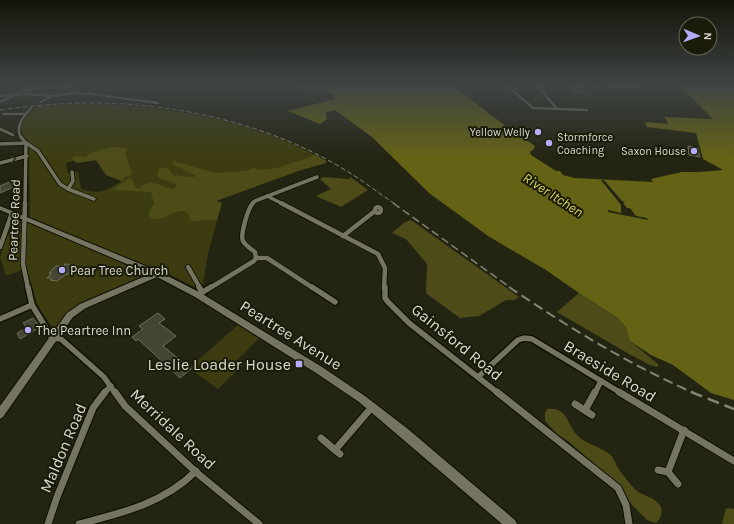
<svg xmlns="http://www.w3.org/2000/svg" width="734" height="524" viewBox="0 0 734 524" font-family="Karla,sans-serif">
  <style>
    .green { fill: #3d3c10; fill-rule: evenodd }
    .forest { fill: #4d4c19 }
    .water { fill: #646215 }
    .pier { fill: #242412 }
    .building { fill: #454533; stroke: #6d6e59 }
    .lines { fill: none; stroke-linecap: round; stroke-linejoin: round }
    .street-far4-casing { stroke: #0e0d01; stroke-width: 3.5 }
    .street-far3-casing { stroke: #0e0d01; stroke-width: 5 }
    .street-far2-casing { stroke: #0e0d01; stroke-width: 6 }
    .street-far1-casing { stroke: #0e0d01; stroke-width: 8 }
    .street-casing { stroke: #0e0d01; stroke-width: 9 }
    .secondary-casing { stroke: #0e0d01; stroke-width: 2 }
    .street-far4 { stroke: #747460; stroke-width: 2.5 }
    .street-far3 { stroke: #747460; stroke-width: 3.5 }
    .street-far2 { stroke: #747460; stroke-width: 4.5 }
    .street-far1 { stroke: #747460; stroke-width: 5.5 }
    .street { stroke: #747460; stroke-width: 7 }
    .secondary { fill: #747460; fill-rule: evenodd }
    .rail-far3 { stroke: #858576; stroke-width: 1; stroke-dasharray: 5 2.5; stroke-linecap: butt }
    .rail-far2 { stroke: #858576; stroke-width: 1.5; stroke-dasharray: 8 4; stroke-linecap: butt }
    .rail-far1 { stroke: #858576; stroke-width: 2; stroke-dasharray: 10 5; stroke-linecap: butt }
    .rail { stroke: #858576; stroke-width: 2.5; stroke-dasharray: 12 6; stroke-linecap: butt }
    .oneway { stroke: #31311f }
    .poi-dot { fill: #b4acf9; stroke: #1b1b09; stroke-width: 1.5 }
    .labels { text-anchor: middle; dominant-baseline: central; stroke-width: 4; stroke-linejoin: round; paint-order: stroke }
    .far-poi-label { font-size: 11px; fill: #dadacf; stroke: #1b1b09; text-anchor: end }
    .street-label { font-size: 13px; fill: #dadacf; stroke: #1b1b09 }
    .poi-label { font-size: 13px; fill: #dadacf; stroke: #1b1b09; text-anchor: start }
    .water-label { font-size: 14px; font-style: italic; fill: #ddda5a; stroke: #1b1b09 }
    .near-street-label { font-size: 16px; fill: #dadacf; stroke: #1b1b09 }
    .near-poi-label { font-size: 16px; fill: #dadacf; stroke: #1b1b09; text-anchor: end }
  </style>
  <rect width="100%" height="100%" fill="#242412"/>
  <g class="green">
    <path d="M79,104C163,105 252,118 326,161L216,201L222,203L208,253L203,284L195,287L159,269L74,308C67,313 59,326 53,328L37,304L27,268L6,276L0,257L13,218L27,224L30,215L29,142L23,135L21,126L26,116L38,106ZM96,160L106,175L122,181C105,191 101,195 81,189L78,172L68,173L66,163L74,161L77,163Z"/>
    <polygon points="238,325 259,338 238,359 244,364 218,389 189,368"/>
  </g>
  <g class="forest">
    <polygon points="113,147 128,148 125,153 132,173 130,176 125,177 122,181 106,175 96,160 77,163 71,158 76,156 85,157 95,151"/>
    <path d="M316,155L326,161V163L295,172L216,201L222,203L217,220L191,221C189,218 189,214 187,213C179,205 164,223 150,218C147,212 151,209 154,204L151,192L115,190L116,187L130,178L132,179L136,188H139C154,176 159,188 174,189L177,184L159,178L157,176L159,169L167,167L173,175C178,176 194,178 197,176L172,164L174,161L215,173L245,171L253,168L260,170L277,168Z"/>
    <polygon points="349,176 368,190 341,207 316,196 331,189 320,179 323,177 350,179"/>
    <polygon points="411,220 519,297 514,300 506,300 479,316 460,318 426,293 427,264 406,239 392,233 405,222"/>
    <polygon points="579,293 618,318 626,328 630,341 658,364 658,367 650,365 629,354 557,312"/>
    <path d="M547,409C568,407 566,423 577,435C585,444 598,446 608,453C614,457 615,463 618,468C622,474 633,488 638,492C645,496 653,497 659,504C664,511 661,518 656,523L647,520L632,505L617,484L568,441L557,434L545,421V413Z"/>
    <polygon points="726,508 734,509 734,524 722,524"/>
  </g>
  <g class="water">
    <polygon points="2,85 84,85 15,93 29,85"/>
    <polygon points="289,85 447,85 460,91 508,128 501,130 510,128 535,146 534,149 530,152 531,155 556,171 560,171 563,175 575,178 653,182 651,179 682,172 699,172 723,170 703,159 696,133 647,127 645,122 669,124 664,117 713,119 687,93 676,85 734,85 734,400 711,393 673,365 651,355 630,341 626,328 618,318 579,293 546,270 488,236 429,193 372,137 335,110 326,112 327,119 320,124 288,111 335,99 334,96 330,93 298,88"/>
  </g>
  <polygon class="pier" points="601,180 604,180 622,201 625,202 623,203 627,208 630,208 636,216 647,218 648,220 608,212 608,210 621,213 621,205"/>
  <g class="building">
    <polygon points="568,85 578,85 586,94 575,93"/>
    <polygon points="688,146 698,148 700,157 689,155"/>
    <polygon points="20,179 20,184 0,193 0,186 9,182"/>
    <polygon points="65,264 77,265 69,274 66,274 57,281 50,280 52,278 47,278 52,273 49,273 56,266 64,266"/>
    <polygon points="158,313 165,319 159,323 176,336 163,346 191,369 180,378 138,339 136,341 132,337 143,329 139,326"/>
    <polygon points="33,318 40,327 20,339 17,333 27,328 23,323"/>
  </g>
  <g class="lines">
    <defs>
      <g id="street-far4">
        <polyline points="506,85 533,108 587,110"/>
        <polyline points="544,85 541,90 557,109"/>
        <polyline points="591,85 595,88"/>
        <polyline points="599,85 638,86"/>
        <polyline points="0,96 26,94 54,96 72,93 91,94 158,103"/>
        <polyline points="0,102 13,96"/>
        <polyline points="41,102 52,96"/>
        <polyline points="3,114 26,114"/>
        <polyline points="0,129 13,135"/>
        <path d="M21,138C15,126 23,117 31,108"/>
      </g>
      <g id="street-far3">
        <polyline points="21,137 25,142 38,151 60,184 68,189 94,199"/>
        <polyline points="0,144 26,143"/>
        <polyline points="0,163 27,156"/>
        <polyline points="68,189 73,181 72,172"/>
        <polyline points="267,196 283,204"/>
        <polyline points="25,204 26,143"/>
        <polyline points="252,204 255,201 317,177"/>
      </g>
      <g id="street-far2">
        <polyline points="25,203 23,264 28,288"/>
        <path d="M253,203C248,208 240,235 243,241C245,245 251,249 255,252L256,258"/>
        <polyline points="281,203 378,254 385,268 384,288"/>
        <circle cx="378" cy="210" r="3"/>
        <polyline points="343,236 375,211"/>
        <polyline points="0,247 12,213"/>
        <polyline points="256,258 267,258 313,288"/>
        <polyline points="188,267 200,288"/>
        <polyline points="210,288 254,261 256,258"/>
      </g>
      <g id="street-far1">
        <polyline points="28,287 32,305 52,338 61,339 104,377 115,393"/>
        <polyline points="199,287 202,292"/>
        <polyline points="312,287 335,302"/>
        <polyline points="385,287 385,298 388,302 409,323 498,393"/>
        <polyline points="198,295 211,287"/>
        <polyline points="0,319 32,305"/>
        <polyline points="478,377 518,340 524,338 532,339 621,393"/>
        <polyline points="104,393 111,386"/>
        <polyline points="595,393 601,381"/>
      </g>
      <g id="street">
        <polyline points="115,392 125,406 197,473 259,524"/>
        <polyline points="497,392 618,488 626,505 629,524"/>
        <polyline points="619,392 734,461"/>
        <polyline points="575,404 592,415"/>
        <polyline points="585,410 595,392"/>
        <polyline points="321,438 335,450 372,407"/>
        <polyline points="335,450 340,454"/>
        <polyline points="658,470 668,472 684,430"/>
        <polyline points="668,472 678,484"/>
        <polyline points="48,524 57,497 93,408 105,392"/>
        <path d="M79,524C122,513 164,503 196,471"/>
      </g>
      <polygon id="secondary" points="0,206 160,272 201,293 322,367 365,396 408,429 515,520 517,524 502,524 359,402 316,373 195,297 157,277 86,308 73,317 3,417 0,419 0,406 67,313 80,304 150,274 0,210"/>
    </defs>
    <use href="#street-far4" class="street-far4-casing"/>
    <use href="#street-far3" class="street-far3-casing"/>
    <use href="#street-far2" class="street-far2-casing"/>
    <use href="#street-far1" class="street-far1-casing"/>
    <use href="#street" class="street-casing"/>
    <use href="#secondary" class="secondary-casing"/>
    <use href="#street-far4" class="street-far4"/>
    <use href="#street-far3" class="street-far3"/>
    <use href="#street-far2" class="street-far2"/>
    <use href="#street-far1" class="street-far1"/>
    <use href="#street" class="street"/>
    <use href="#secondary" class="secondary"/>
    <path class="rail-far3" d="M0,110C30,106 60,103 90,103C180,103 274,125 350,173C366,183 380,194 395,204"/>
    <polyline class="rail-far2" points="393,203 511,288"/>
    <path class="rail-far1" d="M509,287C568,327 628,364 694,393"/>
    <polyline class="rail" points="691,392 734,409"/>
  </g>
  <defs><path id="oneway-chevron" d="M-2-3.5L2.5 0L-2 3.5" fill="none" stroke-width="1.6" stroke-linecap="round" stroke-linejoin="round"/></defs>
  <use class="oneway" href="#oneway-chevron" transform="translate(13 159) rotate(-15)"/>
  <linearGradient id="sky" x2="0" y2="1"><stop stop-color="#14140a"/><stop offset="0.54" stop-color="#3f4544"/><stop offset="1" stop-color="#3f4544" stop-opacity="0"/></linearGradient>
  <rect width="734" height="158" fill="url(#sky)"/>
  <g class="poi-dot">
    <circle cx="538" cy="132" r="4"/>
    <circle cx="549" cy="143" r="4"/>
    <circle cx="694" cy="151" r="4"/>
    <circle cx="62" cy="270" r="4"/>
    <circle cx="28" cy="330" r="4"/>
    <rect x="295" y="360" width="8" height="8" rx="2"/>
  </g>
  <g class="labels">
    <g class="far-poi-label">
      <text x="530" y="132">Yellow Welly</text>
      <text x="557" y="137" text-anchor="start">Stormforce<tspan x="557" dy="13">Coaching</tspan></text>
      <text x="686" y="151">Saxon House</text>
    </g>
    <g class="street-label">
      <text transform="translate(14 220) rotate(-88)">Peartree Road</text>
    </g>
    <g class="poi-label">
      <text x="70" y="270">Pear Tree Church</text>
      <text x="36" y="330">The Peartree Inn</text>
    </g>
    <g class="water-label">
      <text transform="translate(553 195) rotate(33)">River Itchen</text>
    </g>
    <g class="near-street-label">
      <text transform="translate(291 335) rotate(32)">Peartree Avenue</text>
      <text transform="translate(457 342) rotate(39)">Gainsford Road</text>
      <text transform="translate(610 371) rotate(31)">Braeside Road</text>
      <text transform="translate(173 429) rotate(43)">Merridale Road</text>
      <text transform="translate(63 448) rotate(-67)">Maldon Road</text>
    </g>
    <g class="near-poi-label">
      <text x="291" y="364">Leslie Loader House</text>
    </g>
  </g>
  <g transform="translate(698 36) rotate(92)"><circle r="19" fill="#1b1b09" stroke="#676758"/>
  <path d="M0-3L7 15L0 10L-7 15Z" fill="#b4acf9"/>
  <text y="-6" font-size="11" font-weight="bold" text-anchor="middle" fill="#dadacf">N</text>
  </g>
</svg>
